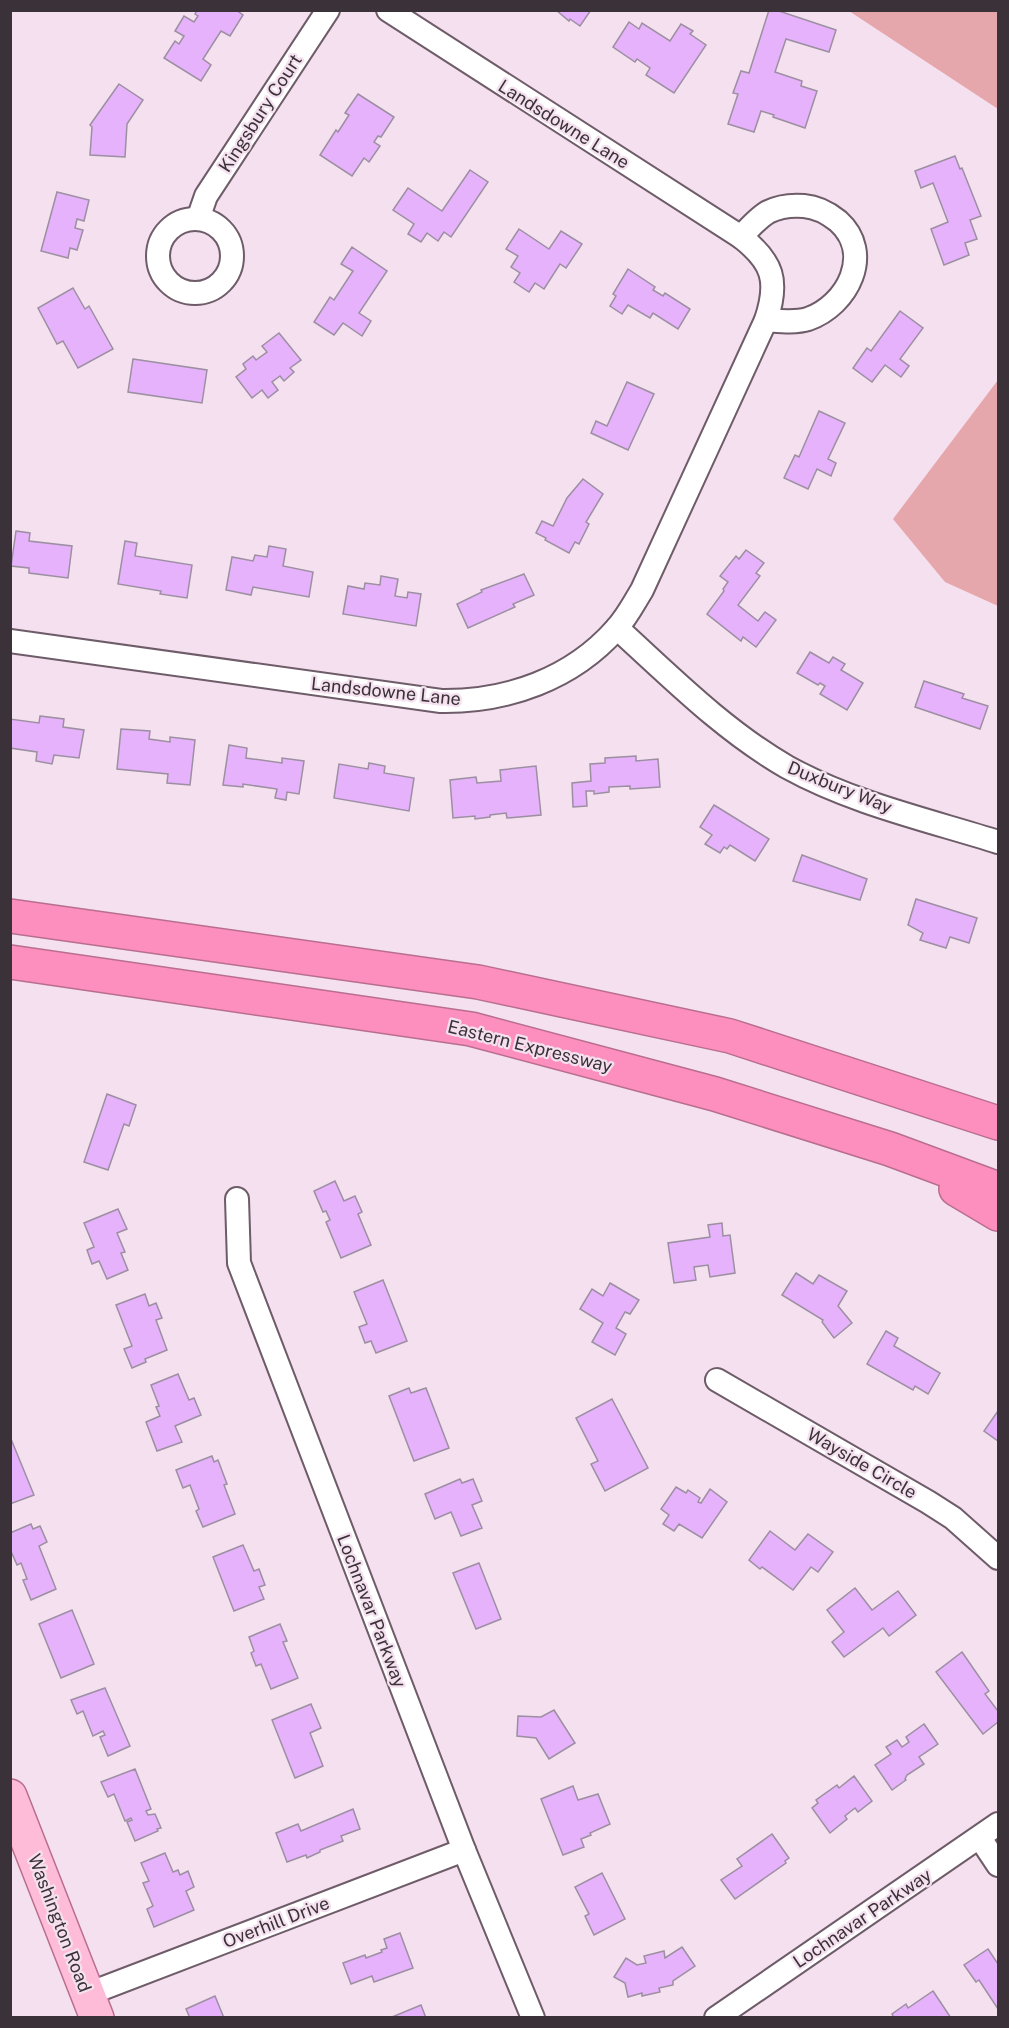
<svg xmlns="http://www.w3.org/2000/svg" width="1009" height="2028" viewBox="0 0 1009 2028" font-family="'Public Sans',sans-serif">
  <style>
    .green { fill: #e5a6ac }
    .building { fill: #e5b2fb; stroke: #9c8fa1; stroke-width: 1.5 }
    .lines { fill: none; stroke-linecap: round; stroke-linejoin: round }
    .minor-casing { stroke: #6e5c69; stroke-width: 26 }
    .primary-casing { stroke: #b96e8f; stroke-width: 36 }
    .motorway-casing { stroke: #b96e8f; stroke-width: 36 }
    .minor { stroke: #fff; stroke-width: 22 }
    .primary { stroke: #febcd8; stroke-width: 33 }
    .motorway { stroke: #fd8fbe; stroke-width: 33 }
    .labels { text-anchor: middle; dominant-baseline: central; stroke-width: 4.5; stroke-linejoin: round; paint-order: stroke }
    .street-label { font-size: 18px; fill: #3a3238; stroke: #f4e0ef }
  </style>
  <rect width="100%" height="100%" fill="#f4e0ef"/>
  <g class="green">
    <polygon points="849,11 998,11 998,109"/>
    <polygon points="998,380 998,606 945,582 893,519"/>
  </g>
  <g class="building">
    <polygon points="197,10 236,10 243,15 230,36 221,31 203,59 211,65 201,81 164,58 175,41 179,44 184,36 175,31 184,16 194,22 198,16 195,14"/>
    <polygon points="556,10 591,10 580,26 570,19 569,21"/>
    <polygon points="769,10 776,10 836,30 829,52 786,39 775,72 802,81 801,86 817,91 805,128 773,117 774,115 761,111 754,132 728,124 738,94 733,93 741,71 749,73"/>
    <polygon points="629,22 639,29 642,23 670,41 681,24 693,31 690,34 706,45 674,93 646,75 650,68 637,59 635,62 613,47"/>
    <polygon points="119,84 143,100 127,124 125,157 90,155 92,127 90,125"/>
    <polygon points="358,94 394,117 381,137 378,136 374,142 380,146 369,162 364,158 352,176 320,155 336,130 338,132 349,115 345,113"/>
    <polygon points="955,156 960,169 962,168 981,216 970,220 977,239 965,243 969,255 944,265 931,229 948,222 933,183 921,188 915,171"/>
    <polygon points="470,170 488,182 451,237 444,232 438,241 427,233 421,242 408,234 414,224 393,210 408,188 442,211"/>
    <polygon points="57,192 89,200 84,221 77,219 75,228 83,230 77,250 70,248 68,258 41,251"/>
    <polygon points="519,229 549,249 561,231 582,244 566,268 560,264 544,289 535,283 529,292 514,282 520,273 511,267 518,256 506,249"/>
    <polygon points="352,247 387,271 359,313 371,321 362,336 343,323 334,335 314,322 330,297 334,300 353,271 341,264"/>
    <polygon points="628,269 655,287 653,290 663,296 665,293 690,309 678,329 653,313 650,318 628,305 622,314 610,306 616,296 613,294"/>
    <polygon points="73,288 85,309 89,306 113,349 78,368 63,341 57,344 38,308"/>
    <polygon points="900,311 923,328 900,359 909,366 901,377 885,365 872,382 853,368 867,348 871,351"/>
    <polygon points="279,333 301,360 290,368 294,372 284,381 280,376 272,382 278,390 268,398 262,390 252,398 236,377 246,369 243,364 253,356 256,360 267,352 262,346"/>
    <polygon points="133,359 207,370 202,403 128,392"/>
    <polygon points="627,382 654,394 628,450 591,433 596,421 607,426"/>
    <polygon points="819,411 845,423 828,459 836,463 831,476 817,469 808,489 784,478 795,455 799,457"/>
    <polygon points="583,479 603,494 586,522 589,524 579,544 575,542 569,553 545,540 546,538 536,533 542,521 553,526 567,498"/>
    <polygon points="16,531 30,533 29,541 72,546 68,578 29,573 29,568 11,566"/>
    <polygon points="125,541 137,543 135,556 192,565 187,598 160,594 161,591 118,584"/>
    <polygon points="269,546 286,549 283,566 313,572 309,597 253,587 251,595 226,590 232,557 253,561 255,555 267,557"/>
    <polygon points="746,550 764,563 756,573 760,576 738,605 758,621 765,612 776,620 756,647 743,637 741,641 707,614 724,591 723,589 728,582 720,576 736,556 739,559"/>
    <polygon points="524,574 534,595 513,604 515,607 468,628 457,604 482,592 481,590"/>
    <polygon points="381,576 398,579 395,596 407,598 408,592 421,594 416,626 343,614 348,586 364,589 365,583 380,585"/>
    <polygon points="810,652 829,663 833,657 845,664 841,670 863,683 847,710 820,694 825,686 820,683 818,685 797,673"/>
    <polygon points="924,681 964,694 962,698 988,706 980,729 915,707"/>
    <polygon points="40,716 64,719 63,727 84,730 79,758 54,755 52,764 36,761 37,752 10,748 10,719 39,723"/>
    <polygon points="121,729 150,731 149,739 170,742 170,737 195,740 190,785 167,783 168,774 117,769"/>
    <polygon points="229,745 247,748 246,758 282,763 282,758 304,761 299,794 287,792 286,800 275,798 277,789 243,784 243,787 223,785"/>
    <polygon points="636,756 636,761 658,759 660,787 630,789 630,786 609,787 609,792 594,794 594,791 586,791 587,806 573,807 572,783 591,781 590,764 605,763 605,758"/>
    <polygon points="369,763 385,766 384,773 414,778 409,811 334,798 339,764 368,769"/>
    <polygon points="536,766 541,815 507,818 506,813 490,815 490,817 475,819 475,816 453,818 450,780 476,777 477,783 501,781 500,770"/>
    <polygon points="714,805 769,839 755,861 730,845 727,849 724,847 720,853 705,844 712,835 700,827"/>
    <polygon points="802,855 867,879 860,900 793,881"/>
    <polygon points="916,899 977,918 969,943 950,937 946,948 920,940 923,933 908,925"/>
    <polygon points="107,1094 136,1105 129,1126 124,1124 108,1170 84,1162"/>
    <polygon points="335,1181 344,1201 355,1196 362,1212 358,1214 371,1245 341,1258 326,1222 330,1220 326,1211 323,1212 314,1191"/>
    <polygon points="118,1209 127,1229 117,1233 125,1252 121,1253 128,1270 107,1279 99,1261 92,1264 87,1250 94,1247 84,1223"/>
    <polygon points="722,1223 723,1236 730,1235 735,1273 710,1277 708,1265 694,1267 696,1280 674,1283 668,1243 710,1237 708,1225"/>
    <polygon points="796,1273 813,1284 819,1275 847,1291 838,1306 852,1323 834,1338 822,1322 823,1320 782,1295"/>
    <polygon points="383,1280 407,1341 376,1353 371,1341 365,1343 359,1327 367,1324 354,1292"/>
    <polygon points="610,1283 639,1300 630,1314 625,1312 616,1328 626,1334 615,1355 592,1342 603,1323 580,1309 592,1289 603,1296"/>
    <polygon points="145,1294 149,1306 156,1303 162,1318 156,1320 167,1350 145,1359 146,1362 132,1368 124,1349 132,1346 116,1305"/>
    <polygon points="886,1331 898,1338 894,1346 940,1373 928,1394 915,1386 913,1390 867,1364"/>
    <polygon points="178,1374 189,1400 194,1398 201,1415 175,1426 182,1442 157,1451 146,1422 160,1416 156,1407 159,1406 151,1385"/>
    <polygon points="409,1388 411,1393 426,1388 449,1448 414,1461 389,1396"/>
    <polygon points="612,1399 648,1468 605,1491 591,1464 598,1461 576,1418"/>
    <polygon points="998,1411 998,1441 984,1431"/>
    <polygon points="11,1439 34,1495 10,1504 10,1440"/>
    <polygon points="212,1456 214,1462 218,1460 227,1484 224,1485 235,1514 203,1527 196,1511 199,1509 190,1485 183,1488 176,1470"/>
    <polygon points="460,1479 462,1483 473,1479 482,1501 472,1505 482,1528 461,1536 451,1512 435,1519 425,1494"/>
    <polygon points="676,1487 686,1493 688,1490 700,1498 698,1502 701,1503 710,1489 727,1502 702,1538 679,1524 674,1531 663,1524 669,1515 661,1509"/>
    <polygon points="31,1524 33,1529 40,1526 47,1542 39,1546 56,1589 31,1600 23,1580 27,1579 21,1563 17,1565 10,1549 10,1533"/>
    <polygon points="770,1531 795,1550 808,1534 833,1552 818,1572 811,1567 793,1590 762,1567 760,1569 749,1560"/>
    <polygon points="243,1545 254,1571 259,1569 265,1585 259,1587 264,1599 234,1611 213,1557"/>
    <polygon points="479,1563 501,1619 476,1629 453,1573"/>
    <polygon points="855,1588 872,1610 898,1591 916,1615 889,1636 883,1628 844,1657 832,1642 844,1632 827,1610"/>
    <polygon points="72,1610 94,1664 61,1678 39,1624"/>
    <polygon points="280,1624 287,1641 283,1642 298,1678 271,1689 261,1664 256,1666 251,1653 254,1651 249,1637"/>
    <polygon points="962,1652 989,1691 985,1694 998,1711 998,1722 983,1734 936,1672"/>
    <polygon points="105,1688 130,1746 108,1756 100,1737 105,1735 103,1731 93,1736 83,1711 77,1714 71,1700"/>
    <polygon points="311,1704 321,1728 310,1733 323,1766 295,1778 272,1720"/>
    <polygon points="554,1710 575,1743 549,1759 536,1738 517,1736 518,1716 541,1717"/>
    <polygon points="924,1724 938,1744 919,1757 924,1764 907,1775 905,1779 906,1780 892,1790 875,1765 891,1754 886,1747 897,1740 902,1747 909,1742 906,1737"/>
    <polygon points="135,1769 151,1809 146,1811 148,1815 155,1814 161,1828 157,1829 158,1831 135,1841 127,1822 132,1820 131,1818 125,1821 114,1794 108,1797 101,1782"/>
    <polygon points="854,1776 872,1801 858,1812 855,1808 845,1816 847,1819 830,1833 812,1808 818,1803 816,1800 837,1785 839,1788"/>
    <polygon points="573,1786 578,1800 598,1794 610,1824 590,1833 591,1835 581,1839 584,1847 563,1855 541,1799"/>
    <polygon points="353,1809 360,1829 341,1836 343,1841 320,1850 320,1852 307,1858 306,1855 287,1862 276,1833 298,1824 301,1831"/>
    <polygon points="772,1834 789,1858 785,1861 786,1863 735,1899 721,1880 742,1866 737,1859"/>
    <polygon points="165,1853 173,1872 178,1870 180,1875 188,1871 194,1887 186,1891 194,1910 154,1927 147,1909 153,1906 143,1883 149,1881 141,1863"/>
    <polygon points="602,1873 625,1919 594,1935 585,1916 589,1914 575,1887"/>
    <polygon points="400,1933 413,1968 374,1982 372,1976 351,1984 343,1963 365,1955 366,1958 382,1952 381,1950 387,1948 384,1939"/>
    <polygon points="682,1947 695,1966 673,1981 673,1985 659,1988 660,1992 642,1996 642,1993 628,1997 625,1983 614,1977 626,1958 637,1965 646,1963 644,1956 664,1951 665,1958"/>
    <polygon points="988,1949 998,1964 998,2009 979,1980 976,1982 964,1965"/>
    <polygon points="933,1991 951,2018 894,2018 892,2014 906,2004 908,2008"/>
    <polygon points="215,1996 224,2018 190,2018 186,2009"/>
    <polygon points="421,2005 426,2018 393,2018 392,2017"/>
  </g>
  <g class="lines">
    <defs>
      <g id="minor">
        <polyline points="198,219 206,196 328,10"/>
        <circle cx="195" cy="256" r="37"/>
        <path d="M741,237C749,228 758,218 768,212C780,206 792,205 804,206C817,207 828,213 838,221C874,253 848,305 808,319C795,323 780,321 766,320"/>
        <path d="M617,628C671,677 723,730 787,767C852,803 928,820 998,842"/>
        <path d="M10,641L441,701C507,702 572,679 616,629C627,617 634,603 642,590L766,320C779,281 773,262 741,237L388,10"/>
        <polyline points="237,1199 239,1263 464,1850 533,2018"/>
        <polyline points="717,1380 928,1502 953,1518 998,1558"/>
        <polyline points="980,1838 998,1865"/>
        <polyline points="88,1994 464,1850"/>
        <polyline points="716,2018 998,1824"/>
      </g>
      <polyline id="primary" points="10,1796 97,2018"/>
      <g id="motorway">
        <polyline points="10,916 478,982 730,1036 998,1123"/>
        <polyline points="10,962 471,1029 715,1094 890,1149 998,1189"/>
        <polyline points="956,1189 998,1214"/>
      </g>
    </defs>
    <use href="#minor" class="minor-casing"/>
    <use href="#primary" class="primary-casing"/>
    <use href="#motorway" class="motorway-casing"/>
    <use href="#minor" class="minor"/>
    <use href="#primary" class="primary"/>
    <use href="#motorway" class="motorway"/>
  </g>
  <g class="labels">
    <g class="street-label">
      <text transform="translate(260 113) rotate(-57)">Kingsbury Court</text>
      <text transform="translate(564 124) rotate(32)">Landsdowne Lane</text>
      <text transform="translate(386 691) rotate(6)">Landsdowne Lane</text>
      <text transform="translate(840 787) rotate(22)">Duxbury Way</text>
      <text transform="translate(530 1046) rotate(14)">Eastern Expressway</text>
      <text transform="translate(862 1463) rotate(30)">Wayside Circle</text>
      <text transform="translate(372 1611) rotate(69)">Lochnavar Parkway</text>
      <text transform="translate(862 1918) rotate(-34)">Lochnavar Parkway</text>
      <text transform="translate(276 1922) rotate(-21)">Overhill Drive</text>
      <text transform="translate(60 1923) rotate(69)">Washington Road</text>
    </g>
  </g>
  <rect width="1009" height="2028" fill="none" stroke="#3a3238" stroke-width="24"/>
</svg>
